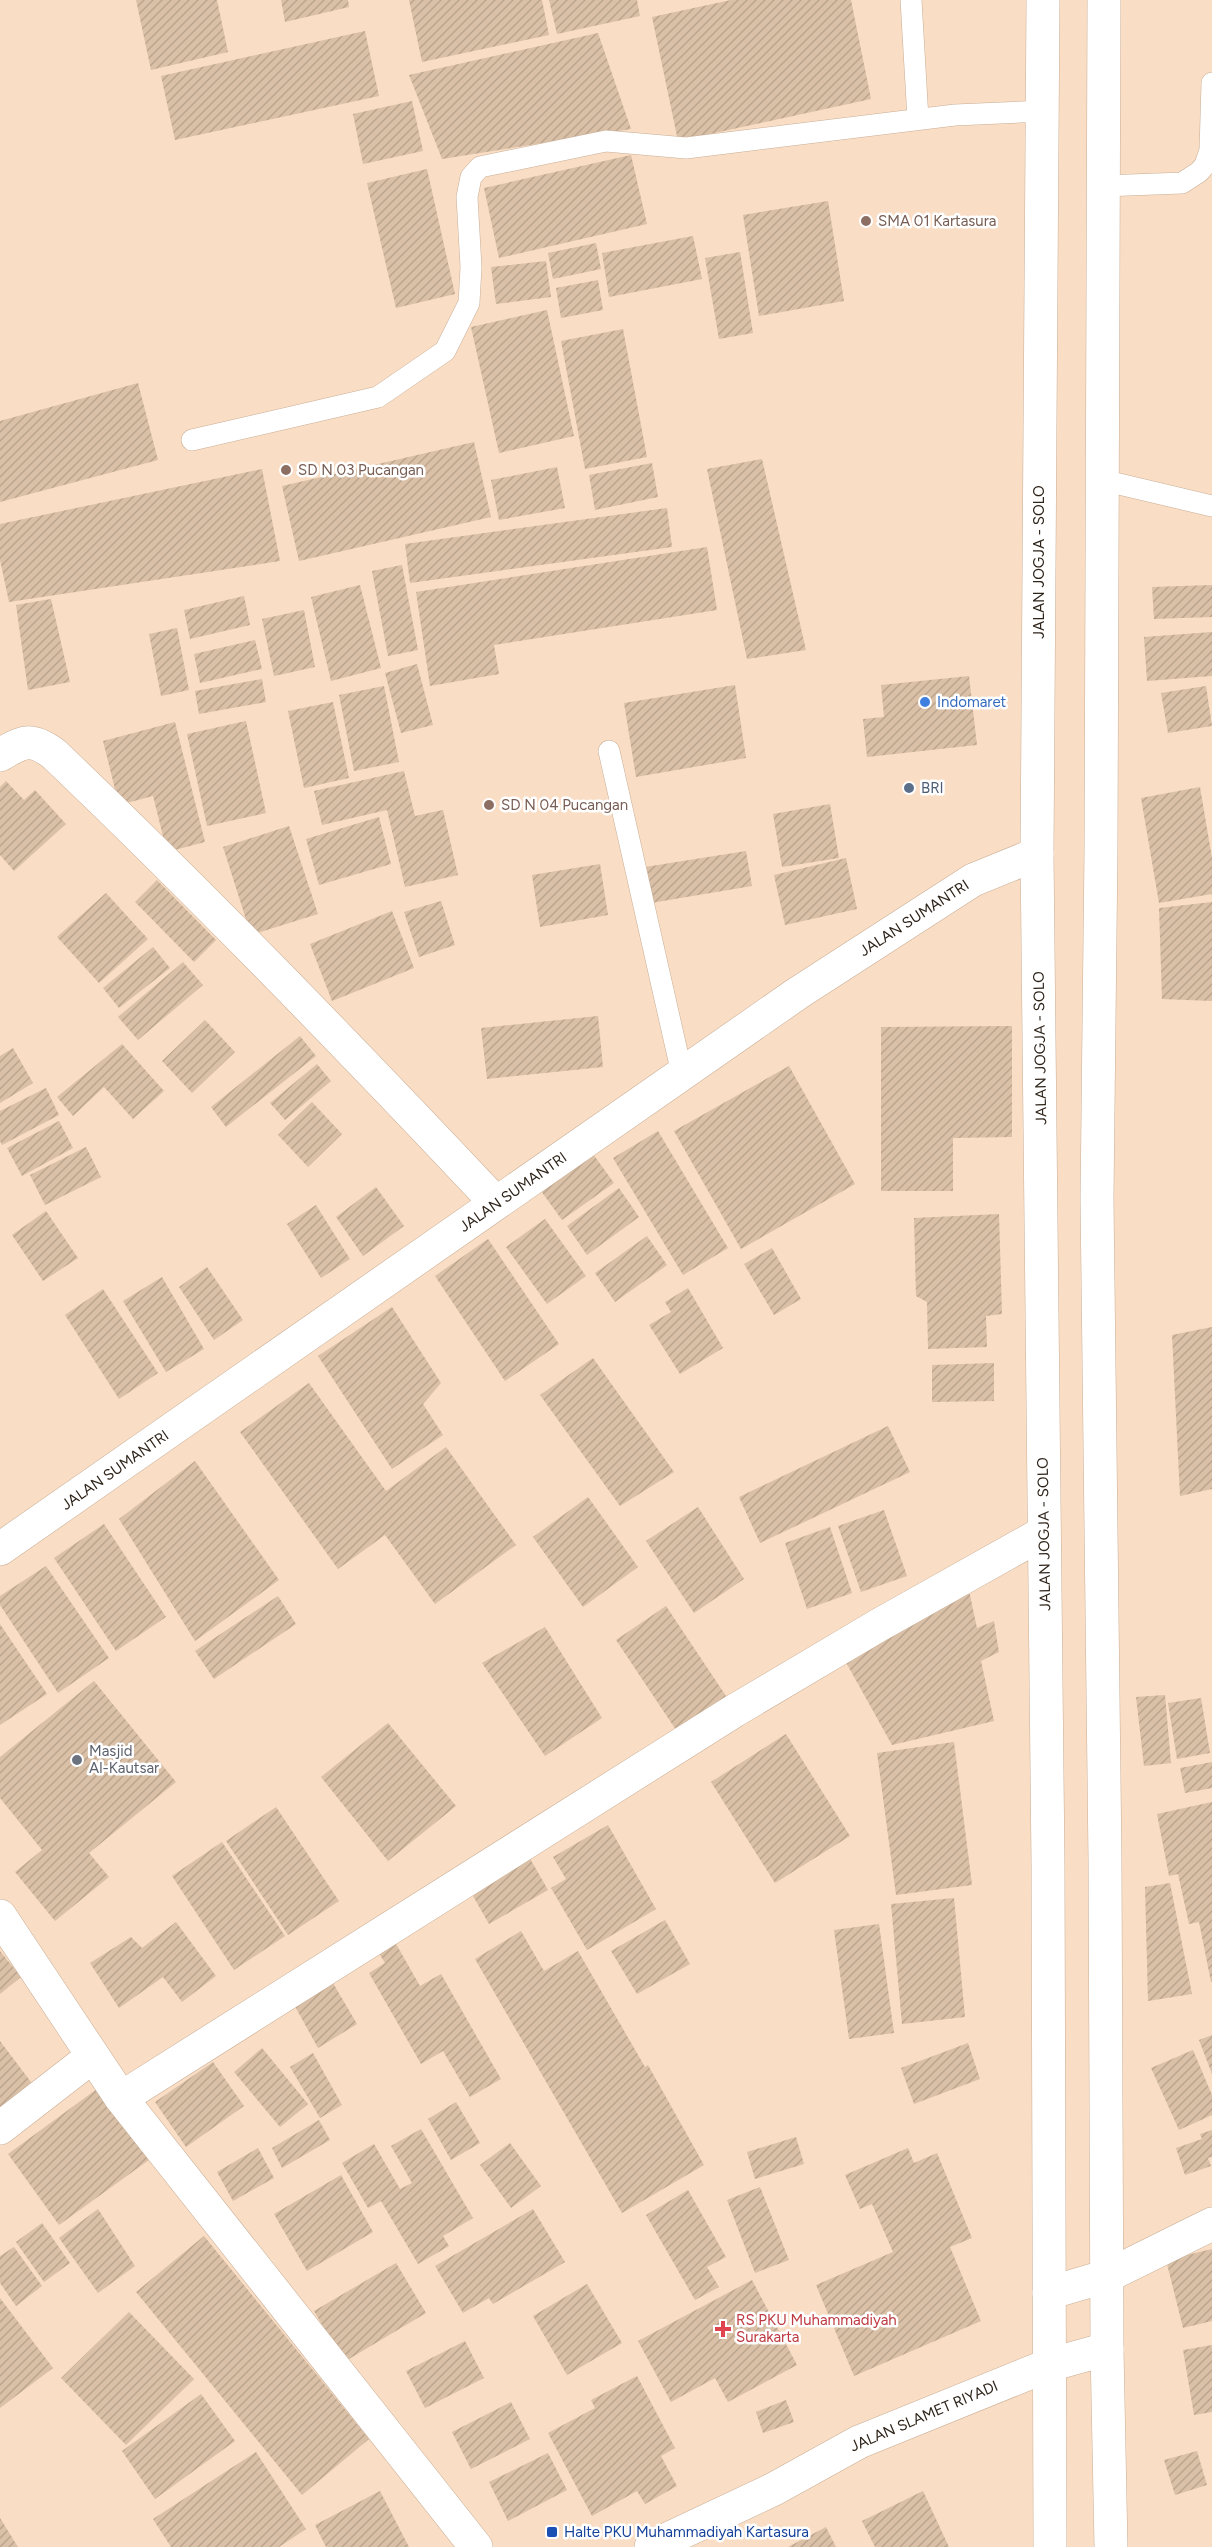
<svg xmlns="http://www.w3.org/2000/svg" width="1212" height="2547" viewBox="0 0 1212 2547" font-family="Figtree,sans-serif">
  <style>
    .building { fill: url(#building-hatch) }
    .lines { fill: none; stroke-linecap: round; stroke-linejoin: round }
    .service-casing { stroke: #c9ae96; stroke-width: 22 }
    .minor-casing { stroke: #c9ae96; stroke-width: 34 }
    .primary-casing { stroke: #c9ae96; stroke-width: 34 }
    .trunk-casing { stroke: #c9ae96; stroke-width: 34 }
    .service { stroke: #fff; stroke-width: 21 }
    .minor { stroke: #fff; stroke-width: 33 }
    .primary { stroke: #fff; stroke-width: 33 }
    .trunk { stroke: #fff; stroke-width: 33 }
    .education-dot { fill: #8d6e63; stroke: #fff; stroke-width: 2 }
    .shop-dot { fill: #3f7fe0; stroke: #fff; stroke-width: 2 }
    .service-dot { fill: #5c6f8a; stroke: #fff; stroke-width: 2 }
    .worship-dot { fill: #6b7280; stroke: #fff; stroke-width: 2 }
    .health-dot { fill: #e0444e; stroke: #fff; stroke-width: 2 }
    .transit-dot { fill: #1a4fb4; stroke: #fff; stroke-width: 2 }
    .labels { text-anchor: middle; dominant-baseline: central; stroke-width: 5; stroke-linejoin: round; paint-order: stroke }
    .education-label { font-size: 15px; fill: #785e54; stroke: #fff; text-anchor: start }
    .street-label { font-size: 15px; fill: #2e241a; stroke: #fff }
    .shop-label { font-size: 15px; fill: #366cbe; stroke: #fff; text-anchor: start }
    .service-label { font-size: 15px; fill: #4e5e75; stroke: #fff; text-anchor: start }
    .worship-label { font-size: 15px; fill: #5b616d; stroke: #fff; text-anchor: start }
    .health-label { font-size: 15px; fill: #be3a42; stroke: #fff; text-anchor: start }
    .transit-label { font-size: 15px; fill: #164399; stroke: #fff; text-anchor: start }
  </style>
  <defs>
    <pattern id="building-hatch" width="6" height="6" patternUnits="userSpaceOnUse" patternTransform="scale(1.5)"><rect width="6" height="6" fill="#dac0a6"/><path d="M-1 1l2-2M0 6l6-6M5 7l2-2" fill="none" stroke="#bba58e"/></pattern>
  </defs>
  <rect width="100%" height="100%" fill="#f9ddc4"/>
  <g class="building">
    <polygon points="136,0 217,0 228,52 151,70"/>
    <polygon points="281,0 348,0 349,7 285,22"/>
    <polygon points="409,0 542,0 549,35 422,62"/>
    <polygon points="549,0 637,0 640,16 557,34"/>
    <polygon points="731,0 851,0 871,99 678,141 652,17"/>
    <polygon points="365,31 379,96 175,140 161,76"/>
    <polygon points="598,33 631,129 442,159 409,75"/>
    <polygon points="412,101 423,151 363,164 353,114"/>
    <polygon points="631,155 647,224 499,258 484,188"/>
    <polygon points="427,169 455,294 396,308 367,183"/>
    <polygon points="828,201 844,301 759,316 743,215"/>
    <polygon points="693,236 702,279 609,297 602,253"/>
    <polygon points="596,243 601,269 553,279 548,253"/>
    <polygon points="740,252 753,333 719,339 705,258"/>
    <polygon points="546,261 551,297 496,304 491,267"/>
    <polygon points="598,280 603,310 561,318 556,288"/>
    <polygon points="547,310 574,436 499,453 471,327"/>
    <polygon points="623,329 647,457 585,469 561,341"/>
    <polygon points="138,383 158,460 0,502 0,421"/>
    <polygon points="474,442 491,517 299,561 282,486"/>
    <polygon points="762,459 806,650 747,659 707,469"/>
    <polygon points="652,463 658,497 595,510 589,475"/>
    <polygon points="557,467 565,508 499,520 491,480"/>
    <polygon points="262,469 280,561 9,602 0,560 0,524"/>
    <polygon points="667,508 672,547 410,583 405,544"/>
    <polygon points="707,547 717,610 494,645 499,674 430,686 416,592"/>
    <polygon points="402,565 418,650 388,656 372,571"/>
    <polygon points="360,585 381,668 331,681 311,597"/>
    <polygon points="1212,585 1212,617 1154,619 1152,587"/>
    <polygon points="244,596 250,625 190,639 184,610"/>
    <polygon points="51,599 70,682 28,690 16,605"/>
    <polygon points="304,610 315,667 274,676 262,619"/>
    <polygon points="177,628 189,690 161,696 149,634"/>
    <polygon points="1212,632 1212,676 1147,681 1144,637"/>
    <polygon points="255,640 262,669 200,683 194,654"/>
    <polygon points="417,664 433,725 401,733 385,673"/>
    <polygon points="969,676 977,745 867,757 863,719 884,717 881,685"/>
    <polygon points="262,679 266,702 199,714 195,691"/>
    <polygon points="735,685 746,758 636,777 624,703"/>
    <polygon points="384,686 399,762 354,771 339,695"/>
    <polygon points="1206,686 1212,726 1168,733 1161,693"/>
    <polygon points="333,702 349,778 304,788 288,711"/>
    <polygon points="246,721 266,813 207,826 187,734"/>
    <polygon points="175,722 205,842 167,852 153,796 119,805 103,741"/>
    <polygon points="404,771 415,816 443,810 458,875 405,887 387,810 322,825 314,791"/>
    <polygon points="6,781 24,800 35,790 66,824 14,871 0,855 0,787"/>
    <polygon points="1200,787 1212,858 1212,894 1159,903 1141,798"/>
    <polygon points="830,804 839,858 782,867 773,814"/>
    <polygon points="379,817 391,864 319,885 306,839"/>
    <polygon points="289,826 318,914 251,935 223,847"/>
    <polygon points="746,851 752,886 651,903 645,867"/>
    <polygon points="846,858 857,909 785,925 774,875"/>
    <polygon points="600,864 608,915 540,927 532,875"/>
    <polygon points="157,880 216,940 194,962 135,902"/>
    <polygon points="106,893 148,939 99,983 57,937"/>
    <polygon points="441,901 455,945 419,957 404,912"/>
    <polygon points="1212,902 1212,1001 1162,999 1159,908"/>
    <polygon points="392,911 414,968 332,1001 310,944"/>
    <polygon points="153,947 170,968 119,1008 103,988"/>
    <polygon points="183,962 203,985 138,1040 118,1017"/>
    <polygon points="598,1016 603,1067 487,1079 481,1028"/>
    <polygon points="205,1020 235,1052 192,1093 162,1061"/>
    <polygon points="1012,1026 1012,1137 953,1138 953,1191 881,1191 881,1027"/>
    <polygon points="300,1036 316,1056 226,1127 211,1107"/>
    <polygon points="122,1044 164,1091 133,1119 104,1087 73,1116 57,1097"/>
    <polygon points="13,1048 33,1083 0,1103 0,1056"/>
    <polygon points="317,1064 331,1081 285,1120 270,1103"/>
    <polygon points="789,1066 855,1184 741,1249 674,1131"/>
    <polygon points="46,1088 59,1115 2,1145 0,1141 0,1111"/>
    <polygon points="312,1102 342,1134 308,1167 278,1135"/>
    <polygon points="59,1121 73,1148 22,1176 7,1148"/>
    <polygon points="658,1131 728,1248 683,1275 613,1158"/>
    <polygon points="86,1147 101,1177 45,1205 30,1175"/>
    <polygon points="593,1154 614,1183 562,1220 541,1191"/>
    <polygon points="376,1187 404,1226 363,1256 336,1217"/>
    <polygon points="619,1188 639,1217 587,1255 567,1226"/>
    <polygon points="316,1205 350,1259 321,1278 287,1224"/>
    <polygon points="46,1211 78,1258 43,1281 12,1235"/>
    <polygon points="999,1214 1002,1314 986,1316 987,1347 928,1349 927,1302 916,1296 914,1218"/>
    <polygon points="545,1219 586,1276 547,1304 506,1247"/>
    <polygon points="647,1236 667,1265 615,1302 595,1273"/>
    <polygon points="488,1239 559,1344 505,1381 435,1276"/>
    <polygon points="772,1248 801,1299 774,1315 744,1264"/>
    <polygon points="207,1267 243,1320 214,1340 179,1287"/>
    <polygon points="162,1277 204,1349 166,1372 123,1301"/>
    <polygon points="688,1288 723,1348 680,1374 649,1325 671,1312 665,1302"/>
    <polygon points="103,1289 158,1373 119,1399 65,1315"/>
    <polygon points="392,1307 441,1383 423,1404 443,1435 392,1469 318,1356"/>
    <polygon points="1212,1327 1212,1489 1180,1496 1172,1335"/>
    <polygon points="593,1358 674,1472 620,1506 540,1395"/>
    <polygon points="994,1363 994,1401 932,1402 932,1365"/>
    <polygon points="309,1383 386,1491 446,1447 516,1545 435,1604 385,1535 338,1569 240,1432"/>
    <polygon points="888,1426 910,1472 760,1543 739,1497"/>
    <polygon points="195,1461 279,1580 195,1641 119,1519"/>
    <polygon points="588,1497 638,1567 583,1607 533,1537"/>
    <polygon points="698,1507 744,1579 694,1613 646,1541"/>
    <polygon points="884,1510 907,1576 861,1592 838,1526"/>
    <polygon points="104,1524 166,1617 116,1651 54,1558"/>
    <polygon points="830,1527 852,1593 807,1609 785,1543"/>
    <polygon points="46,1566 109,1658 58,1693 0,1605 0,1596"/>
    <polygon points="968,1586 977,1628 994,1621 999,1652 981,1661 994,1721 892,1745 843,1657"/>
    <polygon points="278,1596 296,1624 214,1679 195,1651"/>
    <polygon points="666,1606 728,1699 678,1733 616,1640"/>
    <polygon points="0,1624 47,1694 0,1725"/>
    <polygon points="545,1627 602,1718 545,1756 482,1663"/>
    <polygon points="94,1681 176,1782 89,1853 109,1877 55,1921 15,1872 42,1850 0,1798 0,1757"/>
    <polygon points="1165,1695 1171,1763 1144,1766 1136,1697"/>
    <polygon points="1201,1698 1210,1753 1177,1759 1168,1703"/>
    <polygon points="388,1723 456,1806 388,1861 321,1777"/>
    <polygon points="786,1734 850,1836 775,1883 711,1782"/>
    <polygon points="954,1742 972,1885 896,1895 877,1753"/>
    <polygon points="1212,1762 1212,1788 1185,1793 1180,1768"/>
    <polygon points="1212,1802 1212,1982 1211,1982 1199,1922 1189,1924 1178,1874 1169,1876 1157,1814"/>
    <polygon points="276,1807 339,1901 288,1935 226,1841"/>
    <polygon points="608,1825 656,1909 587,1950 551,1888 566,1879 553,1857"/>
    <polygon points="222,1842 285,1936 234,1970 172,1876"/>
    <polygon points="528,1855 548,1890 489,1924 469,1889"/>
    <polygon points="1170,1883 1192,1994 1148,2001 1145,1887"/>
    <polygon points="954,1898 965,2017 902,2024 891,1904"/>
    <polygon points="665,1920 690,1964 637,1994 611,1951"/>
    <polygon points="176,1922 216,1976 182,2002 163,1977 119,2008 90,1963 131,1937 142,1948"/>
    <polygon points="879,1924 894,2033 849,2039 834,1930"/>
    <polygon points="521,1931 544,1971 578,1951 645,2067 648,2065 704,2165 622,2213 475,1959"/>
    <polygon points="391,1935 420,1986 441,1974 501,2079 470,2097 443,2051 421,2064 369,1973 385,1963 374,1945"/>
    <polygon points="0,1951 21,1977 0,1994"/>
    <polygon points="330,1978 357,2024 318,2048 292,2001"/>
    <polygon points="1212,2035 1212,2074 1199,2040"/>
    <polygon points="0,2041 37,2090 0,2118"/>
    <polygon points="968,2043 980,2079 914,2104 901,2068"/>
    <polygon points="262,2048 308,2104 280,2127 234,2072"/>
    <polygon points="1193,2050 1212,2095 1212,2115 1179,2130 1151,2068"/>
    <polygon points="313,2053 342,2105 320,2118 290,2067"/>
    <polygon points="213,2062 244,2106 186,2147 155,2102"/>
    <polygon points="101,2086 153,2157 59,2225 8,2154"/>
    <polygon points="456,2102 480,2143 451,2160 428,2119"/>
    <polygon points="319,2120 330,2140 282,2168 272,2148"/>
    <polygon points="421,2129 473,2218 443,2236 449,2246 418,2264 381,2201 368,2208 342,2163 374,2144 400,2189 412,2183 391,2146"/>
    <polygon points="1212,2130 1212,2157 1208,2158 1211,2166 1185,2175 1176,2148 1202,2139 1200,2134"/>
    <polygon points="796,2137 804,2164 755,2179 747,2152"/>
    <polygon points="510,2143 541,2186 511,2208 480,2165"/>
    <polygon points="258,2148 274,2178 233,2201 217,2172"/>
    <polygon points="908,2148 914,2163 937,2153 972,2238 950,2247 981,2321 854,2376 816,2285 893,2252 872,2204 860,2209 845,2175"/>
    <polygon points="341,2175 373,2232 307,2271 274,2214"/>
    <polygon points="760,2187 789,2260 755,2273 727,2200"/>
    <polygon points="688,2190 726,2257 707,2267 719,2287 695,2300 646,2215"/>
    <polygon points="98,2209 135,2266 98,2293 59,2238"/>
    <polygon points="533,2209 565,2262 493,2304 489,2298 463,2313 435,2266"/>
    <polygon points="42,2223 70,2263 44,2282 16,2242"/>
    <polygon points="204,2236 369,2439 302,2495 136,2292"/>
    <polygon points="14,2247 42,2286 16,2306 0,2283 0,2256"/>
    <polygon points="1212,2249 1212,2321 1183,2328 1166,2260"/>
    <polygon points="396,2263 426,2313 344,2362 314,2311"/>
    <polygon points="752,2280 797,2365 728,2402 715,2378 671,2402 638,2341"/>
    <polygon points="587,2284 622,2343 567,2375 533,2316"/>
    <polygon points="0,2298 53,2368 0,2408"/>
    <polygon points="129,2312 194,2379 126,2445 61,2378"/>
    <polygon points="465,2341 484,2378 425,2408 406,2371"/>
    <polygon points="1212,2345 1212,2412 1194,2415 1183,2350"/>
    <polygon points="637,2376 675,2448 661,2456 677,2486 645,2504 637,2491 592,2516 548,2433 595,2408 591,2400"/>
    <polygon points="201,2394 235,2441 155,2499 122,2451"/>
    <polygon points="786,2400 794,2422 763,2433 756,2412"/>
    <polygon points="511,2402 530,2439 471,2469 452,2432"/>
    <polygon points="1197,2451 1207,2485 1175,2495 1164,2460"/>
    <polygon points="256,2452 306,2529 279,2547 171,2547 153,2519"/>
    <polygon points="548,2453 567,2490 508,2521 489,2482"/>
    <polygon points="380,2491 409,2547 326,2547 315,2525"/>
    <polygon points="923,2491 949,2547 875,2547 862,2521"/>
    <polygon points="0,2518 18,2547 0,2547"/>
    <polygon points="826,2527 836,2547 788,2547"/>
  </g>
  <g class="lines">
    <defs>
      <g id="service">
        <polyline points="911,0 918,119"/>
        <polyline points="1103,186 1182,183 1199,172 1205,165 1210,150 1212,83"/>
        <polyline points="192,440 378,397 445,351 469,303 471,267 467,197 471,177 480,167 606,141 686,148 955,115 1043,111"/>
        <polyline points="1102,480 1212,506"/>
        <polyline points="609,751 682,1074"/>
      </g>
      <g id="minor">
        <path d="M0,755C23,741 31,737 54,754C206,899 352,1050 496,1203"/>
        <polyline points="0,1549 798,993 973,880 1037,854"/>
        <polyline points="0,1916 121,2098 476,2547"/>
        <polyline points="121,2098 734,1711 879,1625 1043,1533"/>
        <polyline points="0,2128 93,2056"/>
        <polyline points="1049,2293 1107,2276 1212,2224"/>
      </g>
      <polyline id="primary" points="651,2547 774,2489 859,2442 1049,2365 1107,2349"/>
      <g id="trunk">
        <polyline points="1043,0 1037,854 1048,1864 1050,2547"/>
        <polyline points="1104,0 1101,849 1097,1199 1105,1860 1107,2349 1111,2547"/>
      </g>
    </defs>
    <use href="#service" class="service-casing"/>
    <use href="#minor" class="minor-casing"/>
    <use href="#primary" class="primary-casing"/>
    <use href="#trunk" class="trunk-casing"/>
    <use href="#service" class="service"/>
    <use href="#minor" class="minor"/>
    <use href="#primary" class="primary"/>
    <use href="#trunk" class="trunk"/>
  </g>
  <g class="education-dot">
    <circle cx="866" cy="221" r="6"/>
    <circle cx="286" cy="470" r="6"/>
    <circle cx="489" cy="805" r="6"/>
  </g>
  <circle class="shop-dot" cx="925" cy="702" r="6"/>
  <circle class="service-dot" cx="909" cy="788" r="6"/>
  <circle class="worship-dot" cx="77" cy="1760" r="6"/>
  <path class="health-dot" d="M720 2320h6v6h6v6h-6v6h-6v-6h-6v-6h6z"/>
  <rect class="transit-dot" x="546" y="2526" width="12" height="12" rx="3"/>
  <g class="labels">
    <g class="education-label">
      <text x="878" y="221">SMA 01 Kartasura</text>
      <text x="298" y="470">SD N 03 Pucangan</text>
      <text x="501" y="805">SD N 04 Pucangan</text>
    </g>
    <g class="street-label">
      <text transform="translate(1039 562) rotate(-90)">JALAN JOGJA - SOLO</text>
      <text transform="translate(914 918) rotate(-33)">JALAN SUMANTRI</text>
      <text transform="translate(1040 1048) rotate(-91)">JALAN JOGJA - SOLO</text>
      <text transform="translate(513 1192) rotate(-35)">JALAN SUMANTRI</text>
      <text transform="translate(115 1470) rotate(-35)">JALAN SUMANTRI</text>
      <text transform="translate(1044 1534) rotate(-91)">JALAN JOGJA - SOLO</text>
      <text transform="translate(924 2416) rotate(-23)">JALAN SLAMET RIYADI</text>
    </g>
    <g class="shop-label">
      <text x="937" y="702">Indomaret</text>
    </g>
    <g class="service-label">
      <text x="921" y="788">BRI</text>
    </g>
    <g class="worship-label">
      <text x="89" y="1751">Masjid<tspan x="89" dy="17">Al-Kautsar</tspan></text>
    </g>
    <g class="health-label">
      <text x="736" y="2320">RS PKU Muhammadiyah<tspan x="736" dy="17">Surakarta</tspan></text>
    </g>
    <g class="transit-label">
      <text x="564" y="2532">Halte PKU Muhammadiyah Kartasura</text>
    </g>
  </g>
</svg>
